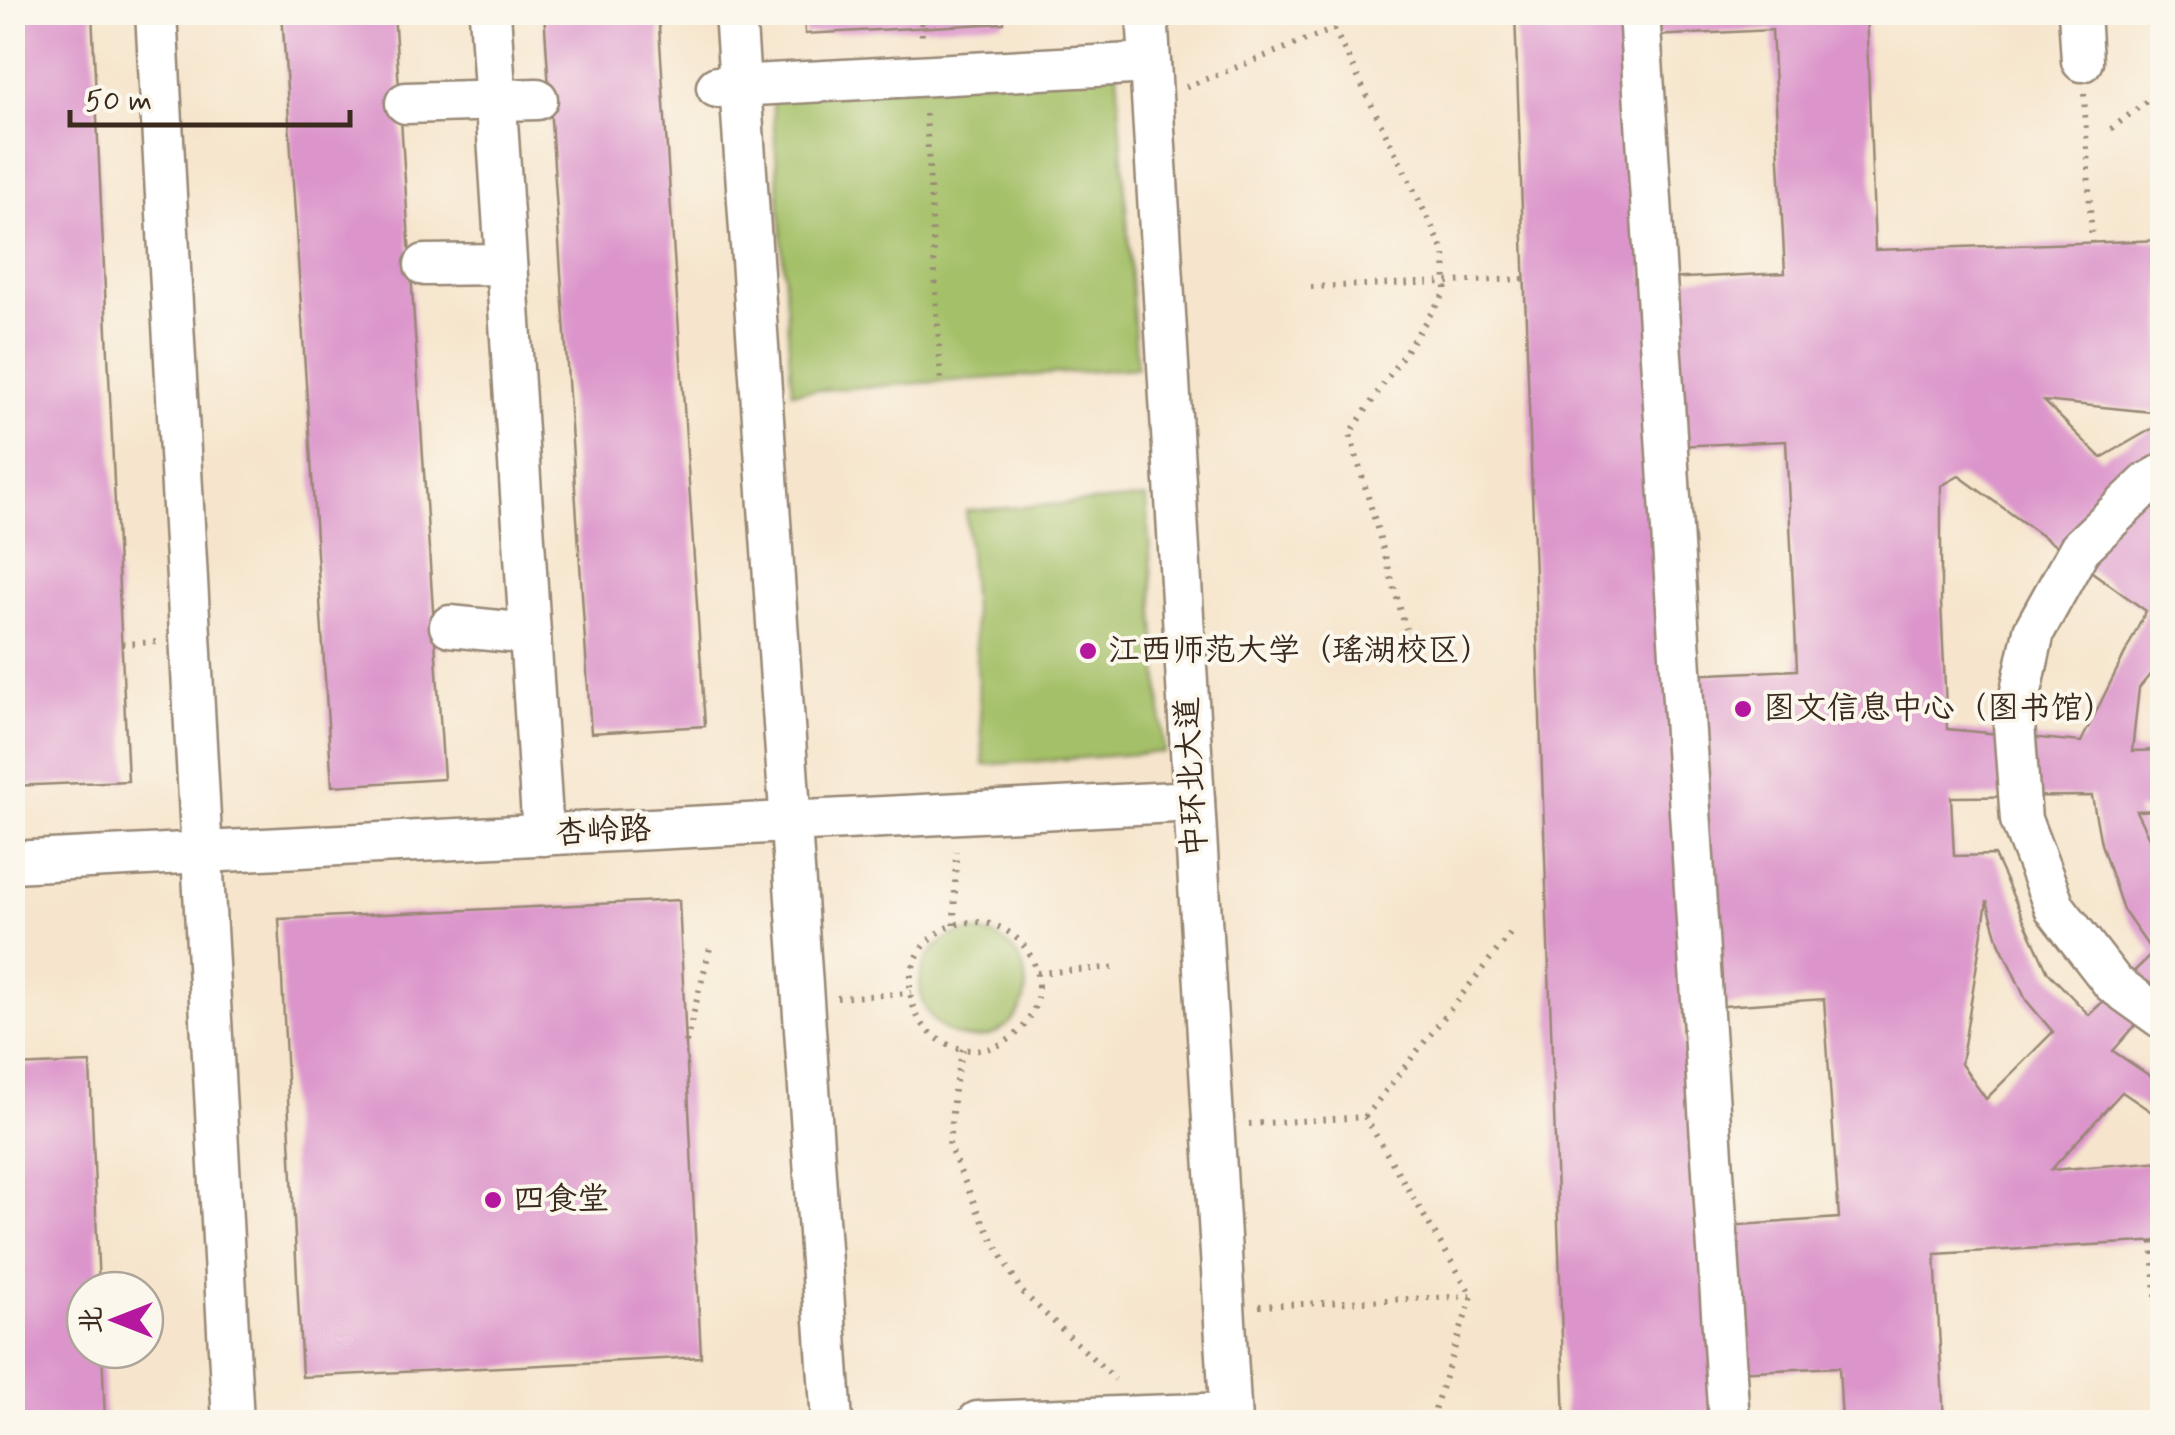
<svg xmlns="http://www.w3.org/2000/svg" width="2175" height="1435" viewBox="0 0 2175 1435" font-family="Mynerve,'LXGW WenKai TC',sans-serif">
  <style>
    .green { fill: #a4c067; stroke: #707542; stroke-width: 2.5 }
    .building { fill: #dc95cb; fill-rule: evenodd }
    .lines { fill: none; stroke-linecap: round; stroke-linejoin: round }
    .minor-casing { stroke: #988875; stroke-width: 45 }
    .path { stroke: #988875; stroke-width: 6; stroke-dasharray: 2.5 8; stroke-linecap: butt }
    .minor { stroke: #fff; stroke-width: 40 }
    .poi-dot { fill: #b5179e; stroke: #fbf7ec; stroke-width: 4 }
    .labels { text-anchor: middle; dominant-baseline: central; stroke-width: 8; stroke-linejoin: round; paint-order: stroke }
    .poi-label { font-size: 32px; fill: #3b2a1e; stroke: #fbf7ec; text-anchor: start }
    .street-label { font-size: 32px; fill: #3b2a1e; stroke: #fbf7ec }
  </style>
  <rect width="100%" height="100%" fill="#fbf7ec"/>
  <filter id="ink" filterUnits="userSpaceOnUse"><feTurbulence type="fractalNoise" baseFrequency=".01" numOctaves="2"/><feDisplacementMap in="SourceGraphic" scale="20" xChannelSelector="R" yChannelSelector="G"/><feConvolveMatrix kernelMatrix="1 2 1 2 8 2 1 2 1" color-interpolation-filters="sRGB"/></filter>
  <filter id="wash" filterUnits="userSpaceOnUse"><feTurbulence type="fractalNoise" baseFrequency=".0048" numOctaves="4" result="noise"/><feDisplacementMap in="SourceGraphic" scale="40" xChannelSelector="R" yChannelSelector="G"/><feGaussianBlur stdDeviation="2.25" result="paint"/><feColorMatrix in="noise" values="0 0 0 0 0 0 0 0 0 0 0 0 0 0 0 0 0 1.4 0 .05"/><feComposite in="paint" operator="in"/></filter>
  <g filter="url(#wash)">
    <rect width="100%" height="100%" fill="#f6e5cc"/>
    <g class="green">
      <polygon points="1117,71 1137,368 792,392 772,95"/>
      <polygon points="1146,498 1164,752 984,765 966,511"/>
      <circle cx="973" cy="985" r="53"/>
    </g>
    <g id="blocks">
      <g class="building">
        <polygon points="12,12 92,12 128,781 12,786"/>
        <polygon points="282,12 394,12 444,779 332,786"/>
        <polygon points="544,12 658,12 705,726 591,733"/>
        <polygon points="804,12 1004,12 1004,23 805,34"/>
        <path d="M1515,12H1866L1875,250L2162,240V413L2044,401L2101,458L2162,423V660L2139,688L2132,751L2162,750V810L2136,811L2162,865V995L2113,1051L2162,1084V1119L2122,1092L2051,1170L2162,1161V1241L1935,1254L1944,1422H1842L1839,1367L1711,1373L1713,1422H1565ZM1772,30L1785,273L1645,280L1632,37ZM1786,441L1797,670L1666,676L1654,447ZM1959,476L2146,611L2081,742L1947,729L1941,603V486ZM2092,796L2101,844L2123,910L2153,953L2089,1015L2048,972L1994,855L1954,856L1951,797ZM1987,901L1999,942L2026,1000L2053,1032L1986,1099L1961,1064ZM1824,999L1839,1218L1697,1228L1681,1009Z"/>
        <polygon points="679,900 701,1357 302,1377 279,919"/>
        <polygon points="90,1063 99,1290 85,1290 85,1350 102,1350 105,1420 17,1422 12,1364 12,1066"/>
      </g>
    </g>
  </g>
  <g filter="url(#ink)">
    <use href="#blocks" fill-opacity="0" stroke="#988875" stroke-width="2.5"/>
    <g class="lines">
      <defs>
        <g id="minor">
          <polyline points="156,12 233,1422"/>
          <polyline points="490,12 543,835"/>
          <polyline points="735,12 832,1422"/>
          <polyline points="1147,12 1231,1422"/>
          <polyline points="1639,12 1729,1422"/>
          <polyline points="2079,12 2082,61"/>
          <polyline points="717,87 1150,63"/>
          <polyline points="406,103 537,99"/>
          <polyline points="425,265 506,264"/>
          <polyline points="2162,475 2148,483 2080,548 2034,631 2014,724 2021,820 2055,908 2113,983 2162,1018"/>
          <polyline points="450,626 530,634"/>
          <polyline points="12,862 1194,801"/>
          <polyline points="978,1422 1230,1413"/>
        </g>
      </defs>
      <use href="#minor" class="minor-casing"/>
      <g class="path">
        <polyline points="921,12 922,41"/>
        <polyline points="1334,29 1445,253 1446,291 1350,434 1406,629"/>
        <polyline points="1186,87 1334,29 1347,12"/>
        <polyline points="2084,94 2092,243"/>
        <polyline points="926,114 941,382"/>
        <polyline points="2111,129 2162,89"/>
        <polyline points="1311,287 1525,279"/>
        <polyline points="122,644 156,642"/>
        <circle cx="974" cy="986" r="64"/>
        <polyline points="954,925 956,851"/>
        <polyline points="1037,973 1119,967"/>
        <polyline points="837,998 911,993"/>
        <polyline points="686,1043 710,948"/>
        <polyline points="963,1049 954,1090 949,1146 979,1214 1021,1291 1115,1379"/>
        <polyline points="1365,1117 1510,934"/>
        <polyline points="1249,1124 1365,1117 1472,1296 1430,1422"/>
        <polyline points="2153,1242 2162,1403"/>
        <polyline points="1259,1306 1472,1296"/>
      </g>
      <use href="#minor" class="minor"/>
    </g>
  </g>
  <g class="poi-dot">
    <circle cx="1088" cy="651" r="10"/>
    <circle cx="1743" cy="709" r="10"/>
    <circle cx="493" cy="1200" r="10"/>
  </g>
  <g class="labels">
    <g class="poi-label">
      <text x="1108" y="651">江西师范大学（瑶湖校区）</text>
      <text x="1763" y="709">图文信息中心（图书馆）</text>
      <text x="513" y="1200">四食堂</text>
    </g>
    <g class="street-label">
      <text transform="translate(1192 777) rotate(-93)">中环北大道</text>
      <text transform="translate(603 832) rotate(-3)">杏岭路</text>
    </g>
  </g>
  <rect width="2175" height="1435" fill="none" stroke="#fbf7ec" stroke-width="50"/>
  <g transform="translate(115 1320) rotate(270)"><circle r="48" fill="#fbf7ec" stroke="#aea59a" stroke-width="2.5"/>
  <path d="M0-8L18 38L0 25L-18 38Z" fill="#b5179e"/>
  <text y="-15" font-size="28" font-weight="bold" text-anchor="middle" fill="#3b2a1e">北</text>
  </g>
  <path d="M70 110v15h280v-15" fill="none" stroke="#3b2a1e" stroke-width="5"/>
  <text x="85" y="110" font-size="30" fill="#3b2a1e" stroke="#fbf7ec" stroke-width="8" paint-order="stroke">50 m</text>
</svg>
